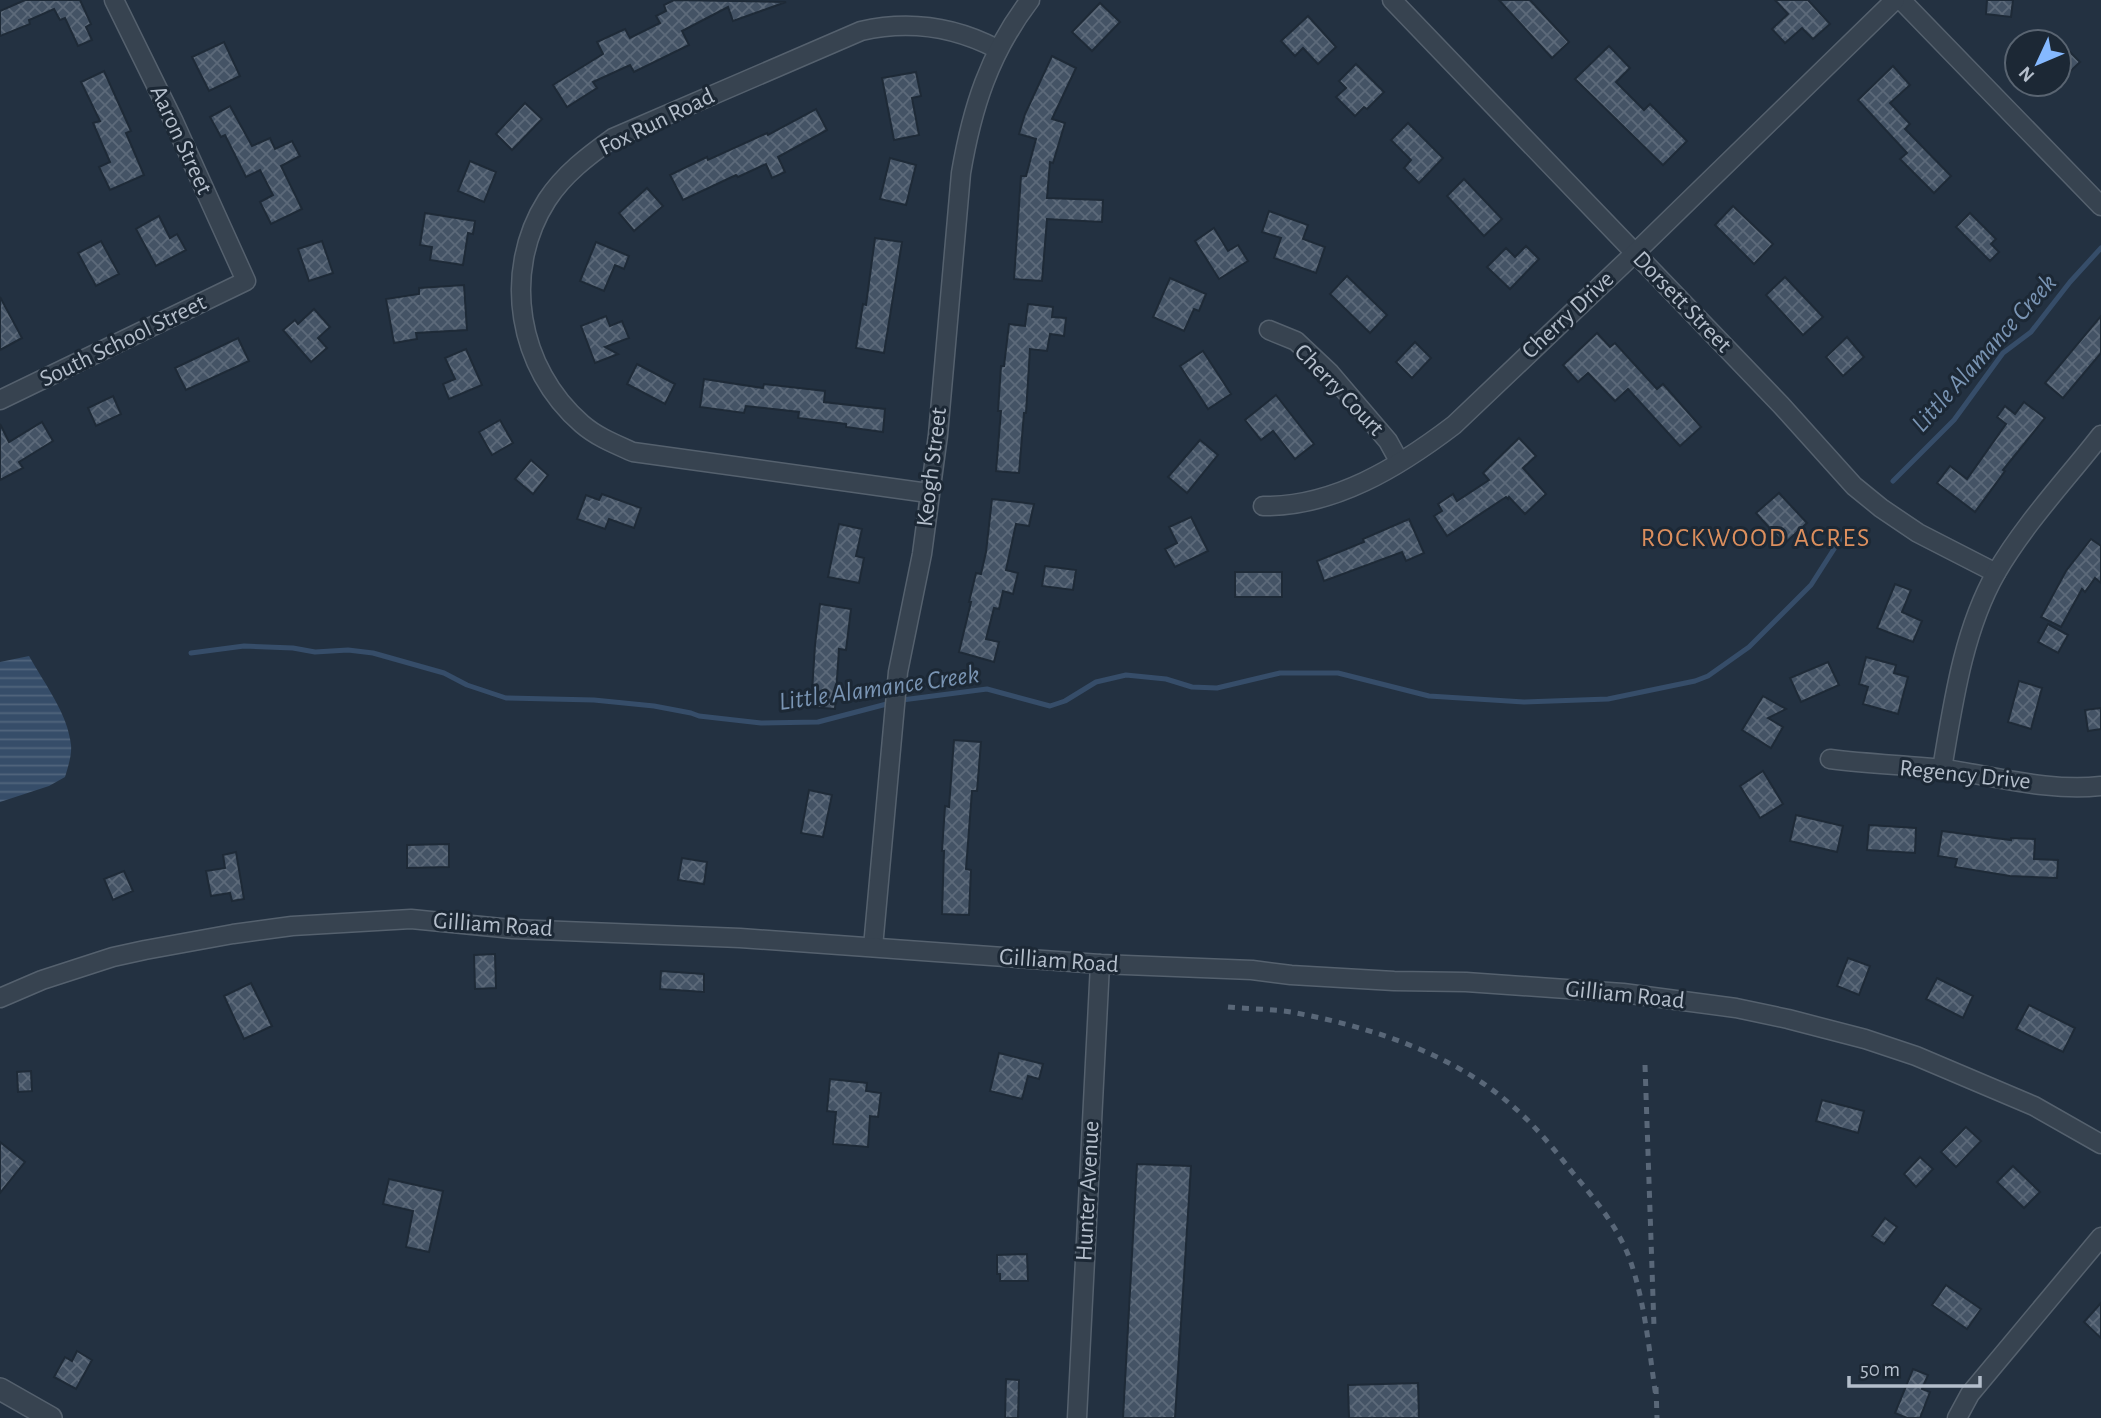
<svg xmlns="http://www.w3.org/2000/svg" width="2101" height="1418" viewBox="0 0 2101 1418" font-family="'Alegreya Sans',sans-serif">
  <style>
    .water { fill: url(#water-rules) }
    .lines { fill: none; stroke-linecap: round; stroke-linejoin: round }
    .stream { stroke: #364d69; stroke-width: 5 }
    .building { fill: url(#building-cross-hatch); stroke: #1e2a37; stroke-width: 2 }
    .minor-casing { stroke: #55616e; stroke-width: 21 }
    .tertiary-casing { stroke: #55616e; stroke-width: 24 }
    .minor { stroke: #374350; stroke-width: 18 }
    .tertiary { stroke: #374350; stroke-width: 21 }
    .rail { stroke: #596778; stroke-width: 5; stroke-dasharray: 7 7; stroke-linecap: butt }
    .labels { text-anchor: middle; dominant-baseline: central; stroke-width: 6; stroke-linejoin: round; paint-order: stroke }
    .street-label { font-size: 24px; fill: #b4becb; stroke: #1c2835 }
    .water-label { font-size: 26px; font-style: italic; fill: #7a95b4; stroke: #1c2835 }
    .neighbourhood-label { font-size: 26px; letter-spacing: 2px; fill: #dc8f5e; stroke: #1c2835 }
  </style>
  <defs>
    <pattern id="water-rules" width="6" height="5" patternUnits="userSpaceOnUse" patternTransform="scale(1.75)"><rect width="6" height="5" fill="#364d69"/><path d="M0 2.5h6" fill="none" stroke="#51657d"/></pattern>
    <pattern id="building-cross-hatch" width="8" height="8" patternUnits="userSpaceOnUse" patternTransform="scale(1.75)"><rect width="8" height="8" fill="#445365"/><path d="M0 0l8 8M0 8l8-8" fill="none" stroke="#5d6a7a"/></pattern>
  </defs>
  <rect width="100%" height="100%" fill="#233141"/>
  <path class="water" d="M29,656C44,683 68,714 71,745C72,755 68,767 65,777L49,786L0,802V662Z"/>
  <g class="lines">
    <g class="stream">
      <polyline points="1893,481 1954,420 2003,353 2031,332 2070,282 2101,248"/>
      <polyline points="191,653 244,646 293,648 315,652 348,650 373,653 444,673 467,685 506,698 594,700 654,706 691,713 699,716 761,723 818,722 902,700 987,689 1050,706 1065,701 1096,682 1126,675 1166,679 1192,687 1217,688 1280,673 1338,673 1429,696 1524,702 1608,699 1695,681 1708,676 1749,647 1811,585 1841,538"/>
    </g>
  </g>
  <g class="building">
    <polygon points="25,0 80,0 91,24 86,27 92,40 78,46 65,18 60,20 54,9 29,20 30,24 0,36 0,11"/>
    <polygon points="674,0 786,2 733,21 728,7 682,31 689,45 634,72 630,65 593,82 597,88 567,107 553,85 603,54 597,42 625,29 630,38 660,23 656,16 666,11 664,5"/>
    <polygon points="1499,0 1530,0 1569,42 1552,58"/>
    <polygon points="1775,0 1808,0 1830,24 1813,39 1802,28 1785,43 1772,29 1788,14"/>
    <polygon points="1987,0 2013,0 2011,17 1986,14"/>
    <polygon points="1100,3 1120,22 1092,51 1072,32"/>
    <polygon points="1308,16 1336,47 1318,64 1303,48 1295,56 1281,41"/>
    <polygon points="2059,41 2080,62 2059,82"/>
    <polygon points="224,42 240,76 209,91 192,57"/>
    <polygon points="1609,46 1630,68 1616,82 1644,110 1650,104 1687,141 1663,165 1575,79"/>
    <polygon points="1052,56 1076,68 1052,119 1065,123 1053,163 1050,162 1047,198 1103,200 1102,222 1047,219 1042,281 1014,279 1021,176 1026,176 1036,139 1019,134 1025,114"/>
    <polygon points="1356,64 1384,92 1367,109 1364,107 1355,116 1336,97 1346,88 1339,81"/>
    <polygon points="1893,66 1910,85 1890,103 1910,124 1905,129 1951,176 1934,193 1900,159 1907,153 1858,100"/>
    <polygon points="104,71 131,131 126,133 144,175 110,190 99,167 110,162 93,123 100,121 81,82"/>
    <polygon points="916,72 921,96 912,98 919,135 894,140 882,78"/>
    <polygon points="525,103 542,119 512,150 496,134"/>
    <polygon points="230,106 252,146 270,138 275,149 292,141 300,156 281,166 302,209 271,224 260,202 273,195 260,170 246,177 225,135 221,137 210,117"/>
    <polygon points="816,109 827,130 778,157 785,172 772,178 766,164 738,177 736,175 683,200 670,175 707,157 708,160 767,133 768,135"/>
    <polygon points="1408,123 1443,158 1419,183 1404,168 1411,160 1391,140"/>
    <polygon points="890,158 916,165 906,205 880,199"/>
    <polygon points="470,161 496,172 484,202 458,191"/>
    <polygon points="1464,179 1502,219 1484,236 1447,196"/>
    <polygon points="647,188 663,206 634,231 619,213"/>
    <polygon points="1733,206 1773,244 1754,264 1715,225"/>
    <polygon points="1269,211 1308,225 1303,239 1325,247 1316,273 1274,258 1281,238 1262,232"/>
    <polygon points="425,213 475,221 473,234 468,233 463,265 430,260 432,247 420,245"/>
    <polygon points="1970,213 1996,239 1991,244 1999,252 1990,261 1956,227"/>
    <polygon points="159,216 170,238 177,234 186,250 156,266 136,229"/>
    <polygon points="1214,228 1228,251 1238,245 1248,261 1219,279 1195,241"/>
    <polygon points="875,238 902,242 884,353 856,348 863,304 866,305"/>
    <polygon points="101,241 119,274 96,286 78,253"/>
    <polygon points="322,241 333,273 309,281 298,249"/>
    <polygon points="596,242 629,256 624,269 615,265 604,291 580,281"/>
    <polygon points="1526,246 1539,259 1510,289 1487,267 1506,248 1515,257"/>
    <polygon points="1347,276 1387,315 1370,333 1330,294"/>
    <polygon points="1785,277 1823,317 1803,335 1766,295"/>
    <polygon points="1170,278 1206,294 1199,311 1194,309 1184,331 1153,317"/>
    <polygon points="464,285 467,330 416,333 417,339 394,343 386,299 419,294 419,288"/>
    <polygon points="0,297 22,338 0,350"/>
    <polygon points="1028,304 1053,307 1052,317 1066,318 1064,336 1050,334 1047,351 1030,349 1026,413 1024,413 1019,473 996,471 1001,411 998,411 1001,366 1004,366 1009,324 1025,326"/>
    <polygon points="314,309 330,327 318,338 327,348 311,362 283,330 295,320 298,324"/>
    <polygon points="606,316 610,326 622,321 629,338 605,347 618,354 595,363 581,326"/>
    <polygon points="2101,316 2101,353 2063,398 2045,383"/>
    <polygon points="1597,333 1610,347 1615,343 1657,389 1663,384 1701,427 1680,446 1628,389 1615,401 1588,373 1578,382 1563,365"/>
    <polygon points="1847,337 1864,357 1843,376 1826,357"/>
    <polygon points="238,338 249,361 186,390 175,368"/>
    <polygon points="1415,342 1431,358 1412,378 1396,362"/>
    <polygon points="466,349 482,385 449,399 443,384 455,379 445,358"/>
    <polygon points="1203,351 1231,394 1208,409 1180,366"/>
    <polygon points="637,364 675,384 665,404 627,384"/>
    <polygon points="704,379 763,388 764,384 825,391 824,402 885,409 883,432 846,427 846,424 798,418 799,412 746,406 744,413 700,407"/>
    <polygon points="1276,395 1314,444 1295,459 1273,431 1261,440 1245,420"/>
    <polygon points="113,396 121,414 96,426 88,408"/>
    <polygon points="2024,402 2045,418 2003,470 2005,471 1975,512 1937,483 1950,466 1967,479 2006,424 1997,417 2005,406 2015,414"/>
    <polygon points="500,420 513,443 492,455 479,432"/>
    <polygon points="42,422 53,441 19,462 23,468 0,480 0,424 9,442"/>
    <polygon points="1519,438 1536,456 1523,468 1546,494 1525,514 1509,497 1508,499 1506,497 1447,536 1434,516 1442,511 1438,504 1453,494 1457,501 1489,480 1483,473"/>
    <polygon points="1200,440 1218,455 1187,493 1168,477"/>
    <polygon points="531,460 548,475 533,494 515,479"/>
    <polygon points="1779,493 1807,523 1784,544 1756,513"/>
    <polygon points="602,494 641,508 634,528 609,519 605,529 577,519 586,495 599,500"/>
    <polygon points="992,499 1034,504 1029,526 1016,524 1006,570 1018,573 1013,594 1003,591 999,609 994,608 986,639 999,642 994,662 959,652 971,602 969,602 976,573 981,574 986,552"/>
    <polygon points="1191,517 1208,551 1175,567 1165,549 1177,543 1169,527"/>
    <polygon points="1409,519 1424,553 1406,561 1402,552 1324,581 1317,561 1364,542 1363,539"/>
    <polygon points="839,524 862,529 856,556 864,558 859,583 828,577"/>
    <polygon points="2091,539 2101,546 2101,583 2095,578 2085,592 2082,589 2061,627 2041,617 2066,571"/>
    <polygon points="1045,566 1076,570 1073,590 1042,586"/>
    <rect x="1235" y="572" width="47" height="25"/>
    <polygon points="1895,584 1911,590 1902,612 1922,621 1913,642 1877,628"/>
    <polygon points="820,604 851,609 846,650 839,649 835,709 811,707 815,645"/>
    <polygon points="2048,624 2068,635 2058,653 2038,642"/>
    <polygon points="1866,657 1896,665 1894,673 1908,677 1898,714 1863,704 1868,687 1859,684"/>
    <polygon points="1828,662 1839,685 1801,702 1790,678"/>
    <polygon points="2019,681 2042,688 2031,729 2008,722"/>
    <polygon points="1763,696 1786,709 1768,718 1783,727 1771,748 1742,730"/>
    <polygon points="2101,708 2101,729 2088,731 2085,710"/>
    <polygon points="954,740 981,742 977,791 972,791 966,869 971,870 969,915 942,914 944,851 942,851 945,806 949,807"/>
    <polygon points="1763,771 1783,804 1760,818 1740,786"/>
    <polygon points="809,790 832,795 823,837 801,833"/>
    <polygon points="1796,815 1843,826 1837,852 1790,841"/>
    <polygon points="1869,825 1916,828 1915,853 1867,850"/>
    <polygon points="1942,831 2011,840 2011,838 2035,839 2034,859 2058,860 2057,878 2010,876 1955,867 1957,859 1938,856"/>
    <polygon points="449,844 449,867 407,868 407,845"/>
    <polygon points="236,852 244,899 232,901 230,893 211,896 206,871 225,868 223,855"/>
    <polygon points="682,858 707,862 704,884 678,880"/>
    <polygon points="124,871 133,891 113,900 104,879"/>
    <polygon points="495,954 496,988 475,989 474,955"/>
    <polygon points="1848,958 1870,966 1859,995 1837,986"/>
    <polygon points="661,971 704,974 704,992 660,989"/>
    <polygon points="1937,978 1973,996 1963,1018 1926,999"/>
    <polygon points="251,983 272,1026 244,1039 224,996"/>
    <polygon points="2029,1005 2075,1028 2063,1052 2016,1029"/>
    <polygon points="999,1053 1043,1064 1039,1079 1028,1076 1022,1099 990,1091"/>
    <polygon points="31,1071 32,1091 18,1092 17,1072"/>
    <polygon points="830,1079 867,1083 866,1091 881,1093 878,1117 870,1116 868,1147 833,1144 836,1112 827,1111"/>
    <polygon points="1822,1100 1864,1111 1858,1133 1816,1121"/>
    <polygon points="1966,1127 1981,1141 1956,1167 1941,1152"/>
    <polygon points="0,1142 25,1162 0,1193"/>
    <polygon points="1920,1157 1933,1169 1916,1187 1904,1174"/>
    <polygon points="1137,1164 1191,1166 1175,1418 1123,1418"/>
    <polygon points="2013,1166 2040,1192 2024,1208 1997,1182"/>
    <polygon points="389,1179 443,1191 429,1252 406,1247 413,1211 383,1204"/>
    <polygon points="1885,1218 1897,1227 1884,1244 1872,1236"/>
    <polygon points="1027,1254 1028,1281 1000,1281 1000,1274 997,1274 997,1255"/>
    <polygon points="1946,1285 1981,1309 1967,1329 1932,1305"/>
    <polygon points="2101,1303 2101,1338 2084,1322"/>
    <polygon points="77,1351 92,1360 76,1389 54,1377 65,1357 72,1361"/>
    <polygon points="1913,1369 1928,1375 1922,1389 1930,1392 1920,1418 1907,1418 1895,1413"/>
    <polygon points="1006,1379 1019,1380 1018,1418 1005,1418"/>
    <polygon points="1418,1383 1419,1418 1349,1418 1348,1385"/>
  </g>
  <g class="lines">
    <defs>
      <g id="minor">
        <polyline points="1392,0 1781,405 1854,486 1881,508 1918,533 1996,573"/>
        <polyline points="1901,0 2101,206"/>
        <polyline points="1269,330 1296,341 1330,373 1388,441 1399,461"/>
        <polyline points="0,400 246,281 174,122 114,0"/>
        <path d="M928,493L633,452C615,444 597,437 582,424C518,369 501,272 547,200C564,174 588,156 613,138L861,31C909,20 953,26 997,49"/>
        <path d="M1263,506C1334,507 1399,467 1454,425L1635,253L1895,0"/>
        <path d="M1830,759C1868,764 1906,765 1944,769C1995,776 2049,792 2101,786"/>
        <path d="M1942,769C1953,704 1963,631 1996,573C2025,523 2066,480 2101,435"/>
        <path d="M873,947L898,672L922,554L938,435L961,173C972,108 989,54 1030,0"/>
        <polyline points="0,998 42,980 113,957 145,950 233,934 292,926 411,919 513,929 740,938 1100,964 1252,970 1291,975 1394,981 1466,982 1623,993 1736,1008 1788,1019 1865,1039 1916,1056 2034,1106 2101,1144"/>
        <polyline points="1077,1418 1100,964"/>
        <polyline points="1957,1418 1970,1394 2101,1237"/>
      </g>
      <polyline id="tertiary" points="0,1389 51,1418"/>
    </defs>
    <use href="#minor" class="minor-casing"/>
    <use href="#tertiary" class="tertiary-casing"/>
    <use href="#minor" class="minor"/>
    <use href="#tertiary" class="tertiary"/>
    <g class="rail">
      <path d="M1228,1007C1249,1009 1271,1009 1291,1012C1367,1026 1449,1052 1509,1103C1533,1123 1554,1149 1573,1173C1594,1198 1617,1226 1629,1257C1645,1301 1649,1350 1656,1397"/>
      <polyline points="1645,1065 1654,1327"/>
      <polyline points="1656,1387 1657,1418"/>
    </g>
  </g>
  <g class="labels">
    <g class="street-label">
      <text transform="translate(657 122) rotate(-26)">Fox Run Road</text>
      <text transform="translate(181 140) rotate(65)">Aaron Street</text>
      <text transform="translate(1682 302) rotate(46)">Dorsett Street</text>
      <text transform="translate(1568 315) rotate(-43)">Cherry Drive</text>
      <text transform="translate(123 341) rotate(-26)">South School Street</text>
      <text transform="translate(1339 390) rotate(46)">Cherry Court</text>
      <text transform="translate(932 467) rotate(-83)">Keogh Street</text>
      <text transform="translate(1965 775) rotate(6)">Regency Drive</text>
      <text transform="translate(493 925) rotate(4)">Gilliam Road</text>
      <text transform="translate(1059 961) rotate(4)">Gilliam Road</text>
      <text transform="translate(1625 995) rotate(6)">Gilliam Road</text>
      <text transform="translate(1088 1191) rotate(-87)">Hunter Avenue</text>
    </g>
    <g class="water-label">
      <text transform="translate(1984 353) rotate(-48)">Little Alamance Creek</text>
      <text transform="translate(879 688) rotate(-8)">Little Alamance Creek</text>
    </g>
    <g class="neighbourhood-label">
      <text x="1756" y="538">ROCKWOOD ACRES</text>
    </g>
  </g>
  <g transform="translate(2038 63) rotate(226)"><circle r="33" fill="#1c2835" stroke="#596471" stroke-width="2"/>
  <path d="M0-5L12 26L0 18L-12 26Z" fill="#85b9ff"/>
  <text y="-10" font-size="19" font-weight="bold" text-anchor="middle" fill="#b4becb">N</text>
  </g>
  <path d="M1849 1376v10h131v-10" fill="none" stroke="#b4becb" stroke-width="3.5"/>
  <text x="1860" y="1376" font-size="21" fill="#b4becb" stroke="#1c2835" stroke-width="5" paint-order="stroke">50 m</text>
</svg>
